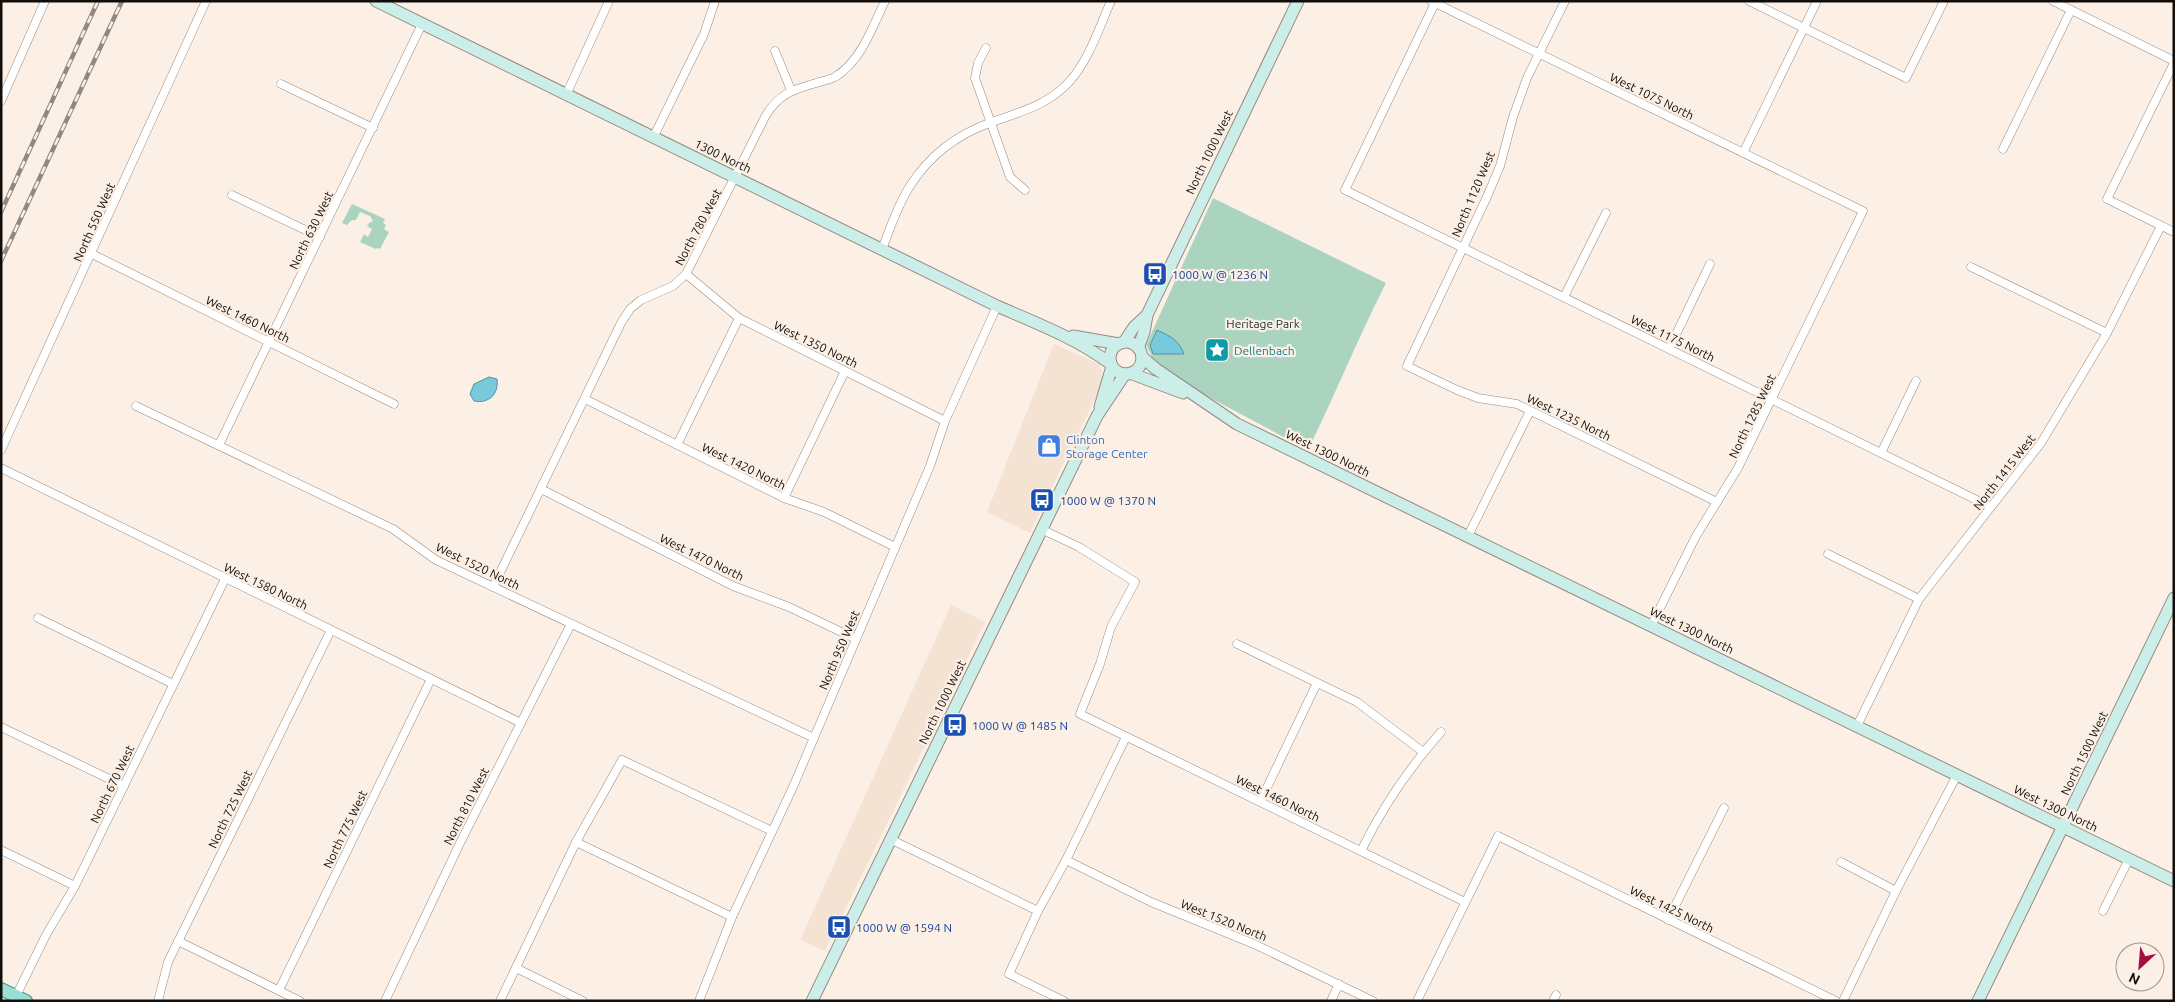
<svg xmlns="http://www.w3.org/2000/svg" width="2175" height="1002" viewBox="0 0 2175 1002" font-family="Ubuntu,sans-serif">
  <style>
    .built { fill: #f4e2d3 }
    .green { fill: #abd4c0 }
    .water { fill: #77cadb; stroke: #58919c }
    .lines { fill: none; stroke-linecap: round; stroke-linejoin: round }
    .street-casing { stroke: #958a81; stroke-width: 9 }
    .secondary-casing { stroke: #958a81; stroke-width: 13 }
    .primary-casing { stroke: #3d867a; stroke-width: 14 }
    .street { stroke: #fff; stroke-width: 8 }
    .secondary { stroke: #cceee9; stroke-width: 11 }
    .primary { stroke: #99ddd4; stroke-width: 12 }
    .rail-casing { stroke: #908881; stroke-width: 4.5 }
    .rail { stroke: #fcf0e6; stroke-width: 2.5; stroke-dasharray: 8; stroke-linecap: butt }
    .labels { text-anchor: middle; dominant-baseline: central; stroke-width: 4.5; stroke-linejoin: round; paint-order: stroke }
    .street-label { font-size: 12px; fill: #110d0a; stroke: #fcf0e6 }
    .transit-label { font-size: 12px; fill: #164399; stroke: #fcf0e6; text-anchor: start }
    .park-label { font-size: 12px; fill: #123225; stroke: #fcf0e6 }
    .culture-label { font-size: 12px; fill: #0d838f; stroke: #fcf0e6; text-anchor: start }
    .shop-label { font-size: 12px; fill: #366cbe; stroke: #fcf0e6; text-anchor: start }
  </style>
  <rect width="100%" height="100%" fill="#fcf0e6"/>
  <g class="built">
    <polygon points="1054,344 1100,364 1104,380 1030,533 987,512"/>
    <polygon points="951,605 985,622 825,951 800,940"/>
  </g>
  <g class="green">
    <path d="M1213,198L1386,283C1358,338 1335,395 1308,450L1203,394L1156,365L1146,345Z"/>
    <polygon points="352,204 385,219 383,223 386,225 384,229 389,232 380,249 377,248 376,249 360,242 364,234 368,237 372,229 367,226 369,223 373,221 370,216 360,212 356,220 352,220 347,225 342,223"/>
  </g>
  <g class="water">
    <path d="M1157,330C1170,336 1179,340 1184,354H1153L1150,345Z"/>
    <path d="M489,377L497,379C499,394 489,404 474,401L470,394L474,384Z"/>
  </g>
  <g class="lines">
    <defs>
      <g id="street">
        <polyline points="1431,1 1863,211 1738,468 1696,536 1651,626"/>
        <polyline points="1565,1 1527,78 1513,117 1500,166 1486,199 1407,366 1457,390 1478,398 1517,404 1717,502"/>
        <polyline points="1749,1 1906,78 1944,1"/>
        <polyline points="2053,1 2174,61"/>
        <polyline points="1435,3 1345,190 1991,507"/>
        <polyline points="986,48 978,63 975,78 1010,177 1025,190"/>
        <polyline points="775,51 791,90"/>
        <polyline points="2174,63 2107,199 2174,232"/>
        <polyline points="281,84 373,128"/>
        <polyline points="566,95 609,1"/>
        <polyline points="1,101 45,1"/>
        <polyline points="653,138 704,34 715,1"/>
        <polyline points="2003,149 2071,10"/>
        <polyline points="1743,153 1817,1"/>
        <polyline points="232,195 320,237"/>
        <path d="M882,249C890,229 898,204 910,186C929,156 958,134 992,122C1020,112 1048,105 1069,82C1089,60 1099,28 1111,1"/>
        <polyline points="92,254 394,404"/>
        <polyline points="1971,267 2107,333"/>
        <polyline points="686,274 739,318 945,421"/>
        <polyline points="1564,297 1606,213"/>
        <polyline points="1669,349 1710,264"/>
        <polyline points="585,399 784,498 824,512 895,547"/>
        <polyline points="136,406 393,529 436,560 814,738"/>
        <polyline points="219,445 422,24"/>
        <polyline points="677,445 739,318"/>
        <polyline points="1,450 206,1"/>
        <polyline points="1881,453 1916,381"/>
        <polyline points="1,468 521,723"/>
        <polyline points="541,489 733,586 789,607 856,639"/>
        <polyline points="784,498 845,371"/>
        <polyline points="1041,529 1079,547 1135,582 1111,627 1100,664 1080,714 1465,902"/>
        <polyline points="1468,536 1530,411"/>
        <polyline points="1828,554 1919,599"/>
        <path d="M493,587L621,323L630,309L641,300L673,286L686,274L766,115C780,93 793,90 816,83C822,81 829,80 835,77C861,61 872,28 885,1"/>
        <polyline points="38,618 173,684"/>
        <polyline points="1237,644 1357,702 1423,752"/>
        <polyline points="1857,726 1919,599 2041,443 2107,333 2161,226"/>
        <polyline points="1,727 124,786"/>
        <polyline points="1260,802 1317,683"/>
        <polyline points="890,839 1038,911"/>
        <polyline points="576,842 732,917"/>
        <polyline points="1,850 75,886"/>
        <path d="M1361,851C1382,808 1409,768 1441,732"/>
        <polyline points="1066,860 1151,902 1254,944 1373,1001"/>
        <polyline points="1841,862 1896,891"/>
        <polyline points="2103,911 2129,859"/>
        <polyline points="1668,920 1724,808"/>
        <polyline points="178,941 300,1001"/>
        <polyline points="516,968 583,1001"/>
        <polyline points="279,990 431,679"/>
        <polyline points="16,996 46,935 75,886 225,579"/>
        <polyline points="158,1001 168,962 331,630"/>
        <polyline points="385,1001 461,841 571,624"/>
        <polyline points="500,1001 576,842 622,760 772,831"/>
        <polyline points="699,1001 732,917 793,787 930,466 945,421 997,306"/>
        <polyline points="1064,1001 1009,974 1038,911 1066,860 1126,737"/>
        <polyline points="1331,1001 1339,984"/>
        <polyline points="1417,1001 1498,836 1836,1001"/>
        <polyline points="1553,1001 1556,995"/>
        <polyline points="1843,1001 1896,891 1957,775"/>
      </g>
      <g id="secondary">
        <path d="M376,1L997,306C1036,323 1076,338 1111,364"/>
        <polyline points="1073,336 1119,344"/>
        <polyline points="1124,342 1134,327 1147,315"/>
        <circle cx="1126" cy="358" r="16"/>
        <polyline points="1138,348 1144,332 1147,315 1298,1"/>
        <polyline points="1142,357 1156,369 1237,424 2174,881"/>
        <polyline points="1130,373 1183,393"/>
        <polyline points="1100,407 1112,366"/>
        <polyline points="812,1001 1097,416 1125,374"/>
        <polyline points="1978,1001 2174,598"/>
      </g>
      <polyline id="primary" points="1,989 26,1001"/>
    </defs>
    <use href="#street" class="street-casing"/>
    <use href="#secondary" class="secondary-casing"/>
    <use href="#primary" class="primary-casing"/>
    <use href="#street" class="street"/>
    <use href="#secondary" class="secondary"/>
    <use href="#primary" class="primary"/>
    <defs>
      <g id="rail">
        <polyline points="1,212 98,1"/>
        <polyline points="1,261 122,1"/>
      </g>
    </defs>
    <use href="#rail" class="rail-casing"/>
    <use href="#rail" class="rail"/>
  </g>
  <defs>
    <symbol id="bus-square" viewBox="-11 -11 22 22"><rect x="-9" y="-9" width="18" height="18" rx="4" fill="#1a4fb4" stroke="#fcf0e6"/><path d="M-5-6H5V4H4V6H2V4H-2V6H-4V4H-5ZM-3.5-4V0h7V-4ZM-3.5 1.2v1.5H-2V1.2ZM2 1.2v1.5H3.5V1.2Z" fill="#fff"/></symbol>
    <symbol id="sight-square" viewBox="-11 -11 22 22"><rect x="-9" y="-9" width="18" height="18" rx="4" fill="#0f9aa8" stroke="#fcf0e6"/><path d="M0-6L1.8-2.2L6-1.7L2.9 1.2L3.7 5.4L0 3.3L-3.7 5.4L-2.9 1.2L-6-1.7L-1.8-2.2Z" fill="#fff"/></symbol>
    <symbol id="shop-square" viewBox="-11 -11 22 22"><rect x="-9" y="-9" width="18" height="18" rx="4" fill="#3f7fe0" stroke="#fcf0e6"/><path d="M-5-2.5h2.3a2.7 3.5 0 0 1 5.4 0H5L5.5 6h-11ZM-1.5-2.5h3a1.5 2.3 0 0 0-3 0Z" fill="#fff"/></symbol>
  </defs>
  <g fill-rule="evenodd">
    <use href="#bus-square" x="1141" y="260" width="28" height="28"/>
    <use href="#sight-square" x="1203" y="336" width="28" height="28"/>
    <use href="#shop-square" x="1035" y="432" width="28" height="28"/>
    <use href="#bus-square" x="1028" y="486" width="28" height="28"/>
    <use href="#bus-square" x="941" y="711" width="28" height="28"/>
    <use href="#bus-square" x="825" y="913" width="28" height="28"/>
  </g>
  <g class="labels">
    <g class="street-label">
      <text transform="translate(1652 96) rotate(26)">West 1075 North</text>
      <text transform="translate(1209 152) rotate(-64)">North 1000 West</text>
      <text transform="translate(723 156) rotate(26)">1300 North</text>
      <text transform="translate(1473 194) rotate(-67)">North 1120 West</text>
      <text transform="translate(94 222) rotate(-66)">North 550 West</text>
      <text transform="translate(698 227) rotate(-62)">North 780 West</text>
      <text transform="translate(311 230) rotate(-64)">North 630 West</text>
      <text transform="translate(248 319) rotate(26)">West 1460 North</text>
      <text transform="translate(1673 338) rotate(26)">West 1175 North</text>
      <text transform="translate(816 344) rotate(26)">West 1350 North</text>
      <text transform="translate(1752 416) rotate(-64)">North 1285 West</text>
      <text transform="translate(1569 417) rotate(26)">West 1235 North</text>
      <text transform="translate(1328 453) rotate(26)">West 1300 North</text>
      <text transform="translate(744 466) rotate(26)">West 1420 North</text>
      <text transform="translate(2004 472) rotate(-52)">North 1415 West</text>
      <text transform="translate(702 557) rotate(26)">West 1470 North</text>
      <text transform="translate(478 566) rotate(26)">West 1520 North</text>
      <text transform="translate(266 586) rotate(26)">West 1580 North</text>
      <text transform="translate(1692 630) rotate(26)">West 1300 North</text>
      <text transform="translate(839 650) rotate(-67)">North 950 West</text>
      <text transform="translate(942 702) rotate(-64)">North 1000 West</text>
      <text transform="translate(2084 753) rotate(-64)">North 1500 West</text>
      <text transform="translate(112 784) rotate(-64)">North 670 West</text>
      <text transform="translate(1278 798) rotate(26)">West 1460 North</text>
      <text transform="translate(466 806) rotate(-63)">North 810 West</text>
      <text transform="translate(2056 808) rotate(26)">West 1300 North</text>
      <text transform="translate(230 809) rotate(-64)">North 725 West</text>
      <text transform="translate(345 829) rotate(-64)">North 775 West</text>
      <text transform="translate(1672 909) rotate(26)">West 1425 North</text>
      <text transform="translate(1224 920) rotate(22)">West 1520 North</text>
    </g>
    <g class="transit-label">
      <text x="1172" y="274">1000 W @ 1236 N</text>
      <text x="1060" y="500">1000 W @ 1370 N</text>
      <text x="972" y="725">1000 W @ 1485 N</text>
      <text x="856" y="927">1000 W @ 1594 N</text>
    </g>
    <g class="park-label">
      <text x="1263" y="323">Heritage Park</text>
    </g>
    <g class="culture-label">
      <text x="1234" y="350">Dellenbach</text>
    </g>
    <g class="shop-label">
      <text x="1066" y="439">Clinton<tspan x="1066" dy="14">Storage Center</tspan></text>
    </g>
  </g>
  <rect width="2175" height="1002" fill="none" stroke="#110d0a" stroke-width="5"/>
  <g transform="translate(2140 967) rotate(206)"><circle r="24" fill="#fcf0e6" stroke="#9e958e"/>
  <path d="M0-4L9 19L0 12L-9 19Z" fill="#a60e43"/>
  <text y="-8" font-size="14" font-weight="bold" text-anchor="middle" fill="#110d0a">N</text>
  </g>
</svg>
